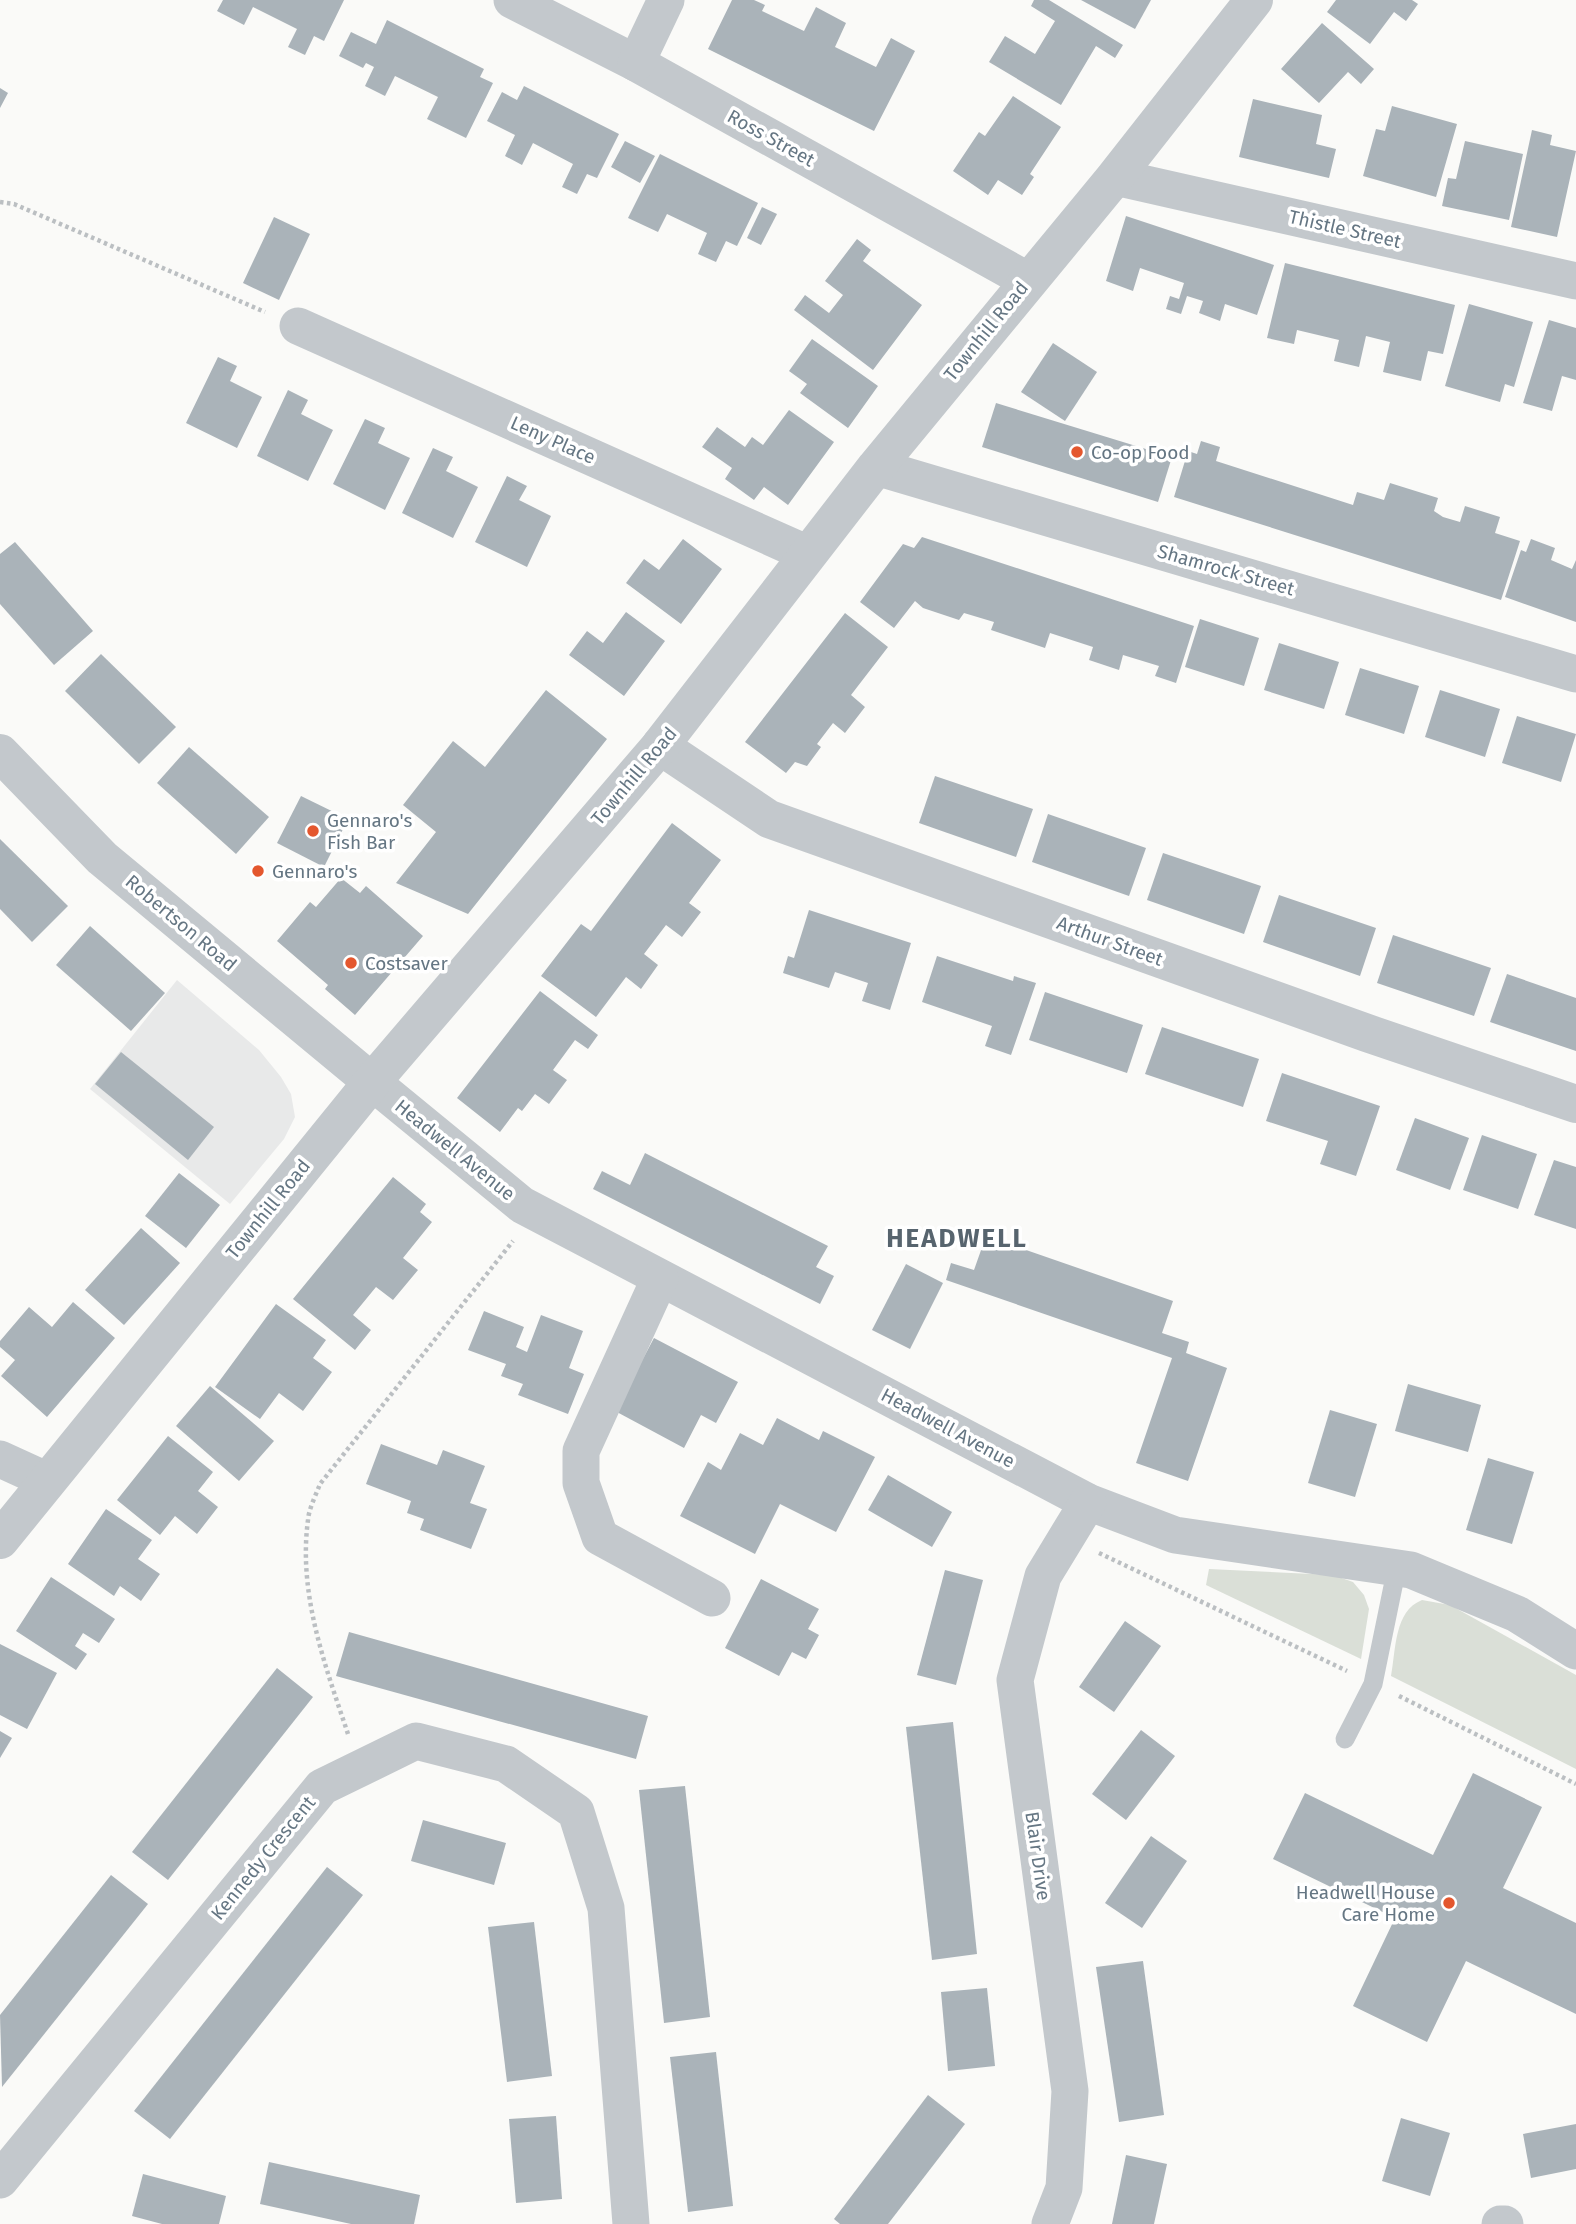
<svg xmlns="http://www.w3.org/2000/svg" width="1576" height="2224" viewBox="0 0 1576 2224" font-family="'Fira Sans',sans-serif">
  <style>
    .built { fill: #e8e9e9 }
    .green { fill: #dadfd7 }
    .building { fill: #aab3b9 }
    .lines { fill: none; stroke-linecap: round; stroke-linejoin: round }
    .path { stroke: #bbbfc2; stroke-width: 4.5; stroke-dasharray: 3.5 3.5; stroke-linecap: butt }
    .service { stroke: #c3c8cc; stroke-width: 19 }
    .minor { stroke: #c3c8cc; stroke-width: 37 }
    .tertiary { stroke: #c3c8cc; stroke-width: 38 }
    .poi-dot { fill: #e4572e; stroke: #fff; stroke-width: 2.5 }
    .labels { text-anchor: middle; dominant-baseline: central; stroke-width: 7; stroke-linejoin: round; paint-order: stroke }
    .street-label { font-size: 19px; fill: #657683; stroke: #fff }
    .poi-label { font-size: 19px; fill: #657683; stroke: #fff; text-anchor: start }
    .district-label { font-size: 26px; font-weight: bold; letter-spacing: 2px; fill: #57646e; stroke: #fff }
  </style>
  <rect width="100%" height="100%" fill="#fafaf8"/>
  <polygon class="built" points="177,980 259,1050 281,1077 291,1094 295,1117 284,1139 230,1204 90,1089"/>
  <g class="green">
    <polygon points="1209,1569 1333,1575 1353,1582 1364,1595 1369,1609 1361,1659 1206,1585"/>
    <path d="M1422,1600L1450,1605L1576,1675V1769L1391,1676C1396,1650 1394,1611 1422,1600Z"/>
  </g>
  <g class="building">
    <polygon points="223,0 344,0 324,41 314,36 305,55 288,47 297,29 253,7 244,25 217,11"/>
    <polygon points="732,0 754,0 765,5 762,11 804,31 816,7 846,23 835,47 876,67 891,38 915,51 874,131 708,49"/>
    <polygon points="1034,0 1049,0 1123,45 1115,58 1096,46 1061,105 989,62 1005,36 1035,54 1055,21 1031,6"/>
    <polygon points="1081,0 1151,0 1135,29"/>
    <polygon points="1336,0 1412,0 1418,4 1406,21 1394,12 1370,44 1327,12"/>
    <polygon points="387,20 484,69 480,77 493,83 466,138 427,119 438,97 395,76 385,96 365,86 374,67 366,63 363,68 339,56 351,32 376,44"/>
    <polygon points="1322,23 1374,69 1361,84 1348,72 1319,103 1281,69"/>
    <polygon points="524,86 619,134 597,178 587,174 577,194 562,187 573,164 533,143 522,165 505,156 515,135 487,121 502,92 517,100"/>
    <polygon points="0,88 8,93 0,108"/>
    <polygon points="1013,96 1061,127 1030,174 1034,177 1022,195 998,180 988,195 953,171 979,132 985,136"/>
    <polygon points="1253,99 1322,115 1316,144 1336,149 1329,178 1239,157"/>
    <polygon points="1392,106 1457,124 1436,197 1363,176 1376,129 1385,131"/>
    <polygon points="1532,130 1552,135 1550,145 1576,151 1557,237 1511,227"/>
    <polygon points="625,141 655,156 640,183 611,167"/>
    <polygon points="1465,141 1523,154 1509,220 1442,206 1448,178 1456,179"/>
    <polygon points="660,154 758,203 737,246 726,241 716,262 698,254 707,233 667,214 658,232 628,218"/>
    <polygon points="762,207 777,214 761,245 747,238"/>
    <polygon points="1126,216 1274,265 1257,315 1225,304 1220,321 1199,313 1203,301 1187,296 1181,314 1166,309 1170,296 1179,299 1184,283 1140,268 1133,291 1106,281"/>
    <polygon points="274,217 310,234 279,300 243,283"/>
    <polygon points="857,239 871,250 863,261 922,305 873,370 794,310 805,295 829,313 843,295 825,281"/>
    <polygon points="1285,263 1455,305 1443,354 1428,351 1421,381 1383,372 1390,342 1366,336 1359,367 1334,361 1339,340 1297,330 1294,344 1267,338"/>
    <polygon points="1469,304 1533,322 1514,387 1505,384 1500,402 1445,386"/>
    <polygon points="1549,320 1576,328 1576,380 1562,376 1552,411 1523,403"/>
    <polygon points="812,339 878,386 848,428 800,393 807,384 789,371"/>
    <polygon points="1053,343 1097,372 1065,421 1021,392"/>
    <polygon points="218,357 237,366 230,381 262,397 237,448 186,423"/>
    <polygon points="288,390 308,400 301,414 333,430 308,481 257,456"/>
    <polygon points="996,403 1172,457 1158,502 982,447"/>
    <polygon points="789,410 834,442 788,505 764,487 754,500 725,479 732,468 702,447 717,427 745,447 752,437 763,445"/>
    <polygon points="365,419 385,428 378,443 410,458 385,510 333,484"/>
    <polygon points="1201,441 1220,447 1216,461 1353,505 1357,492 1384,500 1390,483 1438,498 1434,511 1443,517 1460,522 1465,506 1500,517 1495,533 1520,541 1501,600 1174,497 1188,451 1197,454"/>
    <polygon points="433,448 453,457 446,471 478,487 453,538 402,513"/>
    <polygon points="507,476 527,486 519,500 551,516 527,567 475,542"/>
    <polygon points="922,537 1194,626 1176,683 1155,676 1159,666 1123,655 1119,670 1089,660 1093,647 1050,633 1045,648 991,630 994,622 964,613 959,620 923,608 915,601 894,628 860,602 903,544 914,548"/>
    <polygon points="683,539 722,569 681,624 626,583 644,559 659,570"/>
    <polygon points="1531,539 1555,548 1551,560 1572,569 1576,560 1576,622 1505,597 1521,550 1526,552"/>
    <polygon points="15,542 93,631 54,665 0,604 0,554"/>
    <polygon points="626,612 665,641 624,696 569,655 587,631 603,643"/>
    <polygon points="845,613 888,647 851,695 865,707 845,733 833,723 817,744 821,747 807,766 795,762 786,773 745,742"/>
    <polygon points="1200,619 1259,638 1244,686 1185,667"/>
    <polygon points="1279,643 1339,662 1324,709 1264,690"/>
    <polygon points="101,654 176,727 139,764 65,691"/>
    <polygon points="1360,668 1419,686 1404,734 1345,715"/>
    <polygon points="546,690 607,739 468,914 396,883 436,832 403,805 453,741 485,767"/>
    <polygon points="1440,690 1500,709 1485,757 1425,737"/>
    <polygon points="1517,716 1576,734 1561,782 1502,763"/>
    <polygon points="189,747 269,817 236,854 157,783"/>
    <polygon points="935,776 1033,809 1016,857 919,823"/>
    <polygon points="301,796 348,819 324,867 277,843"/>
    <polygon points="1048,814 1146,848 1129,896 1032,862"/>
    <polygon points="672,823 721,860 689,903 701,912 682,937 666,925 644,954 658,965 641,989 626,977 596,1017 541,976 581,924 591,931"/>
    <polygon points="0,839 68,906 32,942 0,909"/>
    <polygon points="1163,853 1261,886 1244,934 1147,900"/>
    <polygon points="341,878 360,893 366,886 423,936 355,1015 325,989 328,985 277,941 310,902 316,907"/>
    <polygon points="1279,895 1376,928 1360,976 1263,942"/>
    <polygon points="809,910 911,943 890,1010 862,1001 868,983 835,972 829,988 783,973 788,956 794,958"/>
    <polygon points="90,926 165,993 131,1031 56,965"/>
    <polygon points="1393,935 1491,968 1474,1016 1377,983"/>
    <polygon points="937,956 1013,981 1014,976 1036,983 1011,1055 985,1046 992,1026 922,1002"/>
    <polygon points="1507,974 1576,998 1576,1051 1490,1022"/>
    <polygon points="540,991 598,1035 588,1049 575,1040 553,1070 567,1080 549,1104 535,1094 522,1111 518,1108 500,1132 457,1098"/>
    <polygon points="1045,992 1143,1025 1127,1073 1029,1040"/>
    <polygon points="1162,1027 1259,1059 1243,1107 1145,1074"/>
    <polygon points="121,1052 214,1127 188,1160 95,1084"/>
    <polygon points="1282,1073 1380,1106 1356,1176 1320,1164 1328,1141 1266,1121"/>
    <polygon points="1415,1118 1469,1138 1450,1190 1396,1170"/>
    <polygon points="1482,1135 1537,1154 1518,1209 1463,1190"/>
    <polygon points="645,1153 828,1246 816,1267 834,1276 820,1304 593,1189 602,1171 630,1185"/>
    <polygon points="1554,1160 1576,1167 1576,1229 1534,1215"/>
    <polygon points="179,1173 220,1205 186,1248 145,1216"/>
    <polygon points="393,1177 426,1204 420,1212 432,1222 403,1258 418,1270 393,1300 376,1287 353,1315 371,1330 355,1350 293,1299"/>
    <polygon points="141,1228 180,1263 124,1325 85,1290"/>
    <polygon points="986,1236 1173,1301 1162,1333 1189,1342 1186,1353 1227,1368 1188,1481 1136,1463 1172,1358 946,1280 951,1263 974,1270"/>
    <polygon points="906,1264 943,1283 910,1349 872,1330"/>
    <polygon points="73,1302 115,1338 47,1417 1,1376 15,1360 0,1347 0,1341 29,1307 52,1327"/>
    <polygon points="276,1304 326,1340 313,1358 332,1372 303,1411 279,1393 260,1419 215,1387"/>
    <polygon points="484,1311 524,1327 516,1347 527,1352 541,1315 583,1331 569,1368 584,1374 568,1414 518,1395 523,1384 501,1376 506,1364 468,1350"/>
    <polygon points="654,1338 738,1382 716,1423 701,1415 684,1448 615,1411"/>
    <polygon points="1408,1384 1481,1405 1468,1452 1395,1431"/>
    <polygon points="210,1386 274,1441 239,1481 176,1426"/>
    <polygon points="1330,1410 1377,1424 1355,1497 1308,1483"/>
    <polygon points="777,1418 819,1440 823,1431 875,1457 836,1532 780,1504 755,1554 680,1516 708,1462 721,1470 740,1433 763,1445"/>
    <polygon points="168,1436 213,1472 198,1491 218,1507 197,1534 175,1516 160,1535 117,1500"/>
    <polygon points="381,1444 437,1465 443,1450 485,1466 470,1503 487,1509 471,1549 420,1530 424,1519 407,1513 411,1501 366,1484"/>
    <polygon points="1488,1458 1534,1472 1512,1544 1466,1530"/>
    <polygon points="888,1475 952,1512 932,1547 868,1510"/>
    <polygon points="106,1509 152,1540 138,1559 160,1574 141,1601 120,1586 114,1596 68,1564"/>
    <polygon points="945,1570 983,1580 956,1685 917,1675"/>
    <polygon points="51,1577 115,1619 99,1643 83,1633 75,1646 87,1654 76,1670 16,1631"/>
    <polygon points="761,1579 819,1609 808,1629 819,1635 806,1659 792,1652 779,1676 725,1648"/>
    <polygon points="1125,1621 1161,1646 1114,1712 1079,1687"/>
    <polygon points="349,1632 648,1716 636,1759 336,1676"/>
    <polygon points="0,1644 57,1673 27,1729 0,1715"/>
    <polygon points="277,1668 313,1697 168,1880 132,1852"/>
    <polygon points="953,1722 977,1954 932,1960 906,1727"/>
    <polygon points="1141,1730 1175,1756 1126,1820 1092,1794"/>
    <polygon points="0,1731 12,1738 0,1758"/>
    <polygon points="1473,1773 1542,1807 1503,1888 1576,1923 1576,2014 1466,1961 1427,2042 1353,2006 1395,1918 1273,1859 1305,1793 1433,1855"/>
    <polygon points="685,1786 710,2017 664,2023 639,1790"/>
    <polygon points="423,1820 506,1843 494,1885 411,1861"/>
    <polygon points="1151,1836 1187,1861 1142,1928 1105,1903"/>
    <polygon points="327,1867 363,1895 170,2139 134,2111"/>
    <polygon points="111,1875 148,1904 2,2087 0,2015"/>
    <polygon points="534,1922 552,2076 507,2082 488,1927"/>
    <polygon points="1143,1961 1164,2115 1119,2122 1096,1967"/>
    <polygon points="987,1988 995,2066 948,2071 941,1992"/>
    <polygon points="716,2052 733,2206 688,2212 670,2057"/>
    <polygon points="928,2095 965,2124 888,2224 840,2224 834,2219"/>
    <polygon points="556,2116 562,2199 516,2203 509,2119"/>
    <polygon points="1401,2118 1450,2133 1430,2196 1382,2181"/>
    <polygon points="1576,2124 1576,2169 1531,2178 1523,2134"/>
    <polygon points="1126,2155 1167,2164 1154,2224 1112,2224"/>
    <polygon points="269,2162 420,2195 414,2224 351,2224 260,2204"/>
    <polygon points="143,2174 226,2196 219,2224 162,2224 132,2216"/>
  </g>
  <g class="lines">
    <g class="path">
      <polyline points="0,202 14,204 265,312"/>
      <polyline points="1099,1553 1347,1671"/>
      <polyline points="1399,1696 1576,1784"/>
      <path d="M348,1734C325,1665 298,1594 308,1520C309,1508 316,1495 320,1484L513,1241"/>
    </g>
    <polyline class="service" points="1345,1739 1373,1684 1397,1567"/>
    <g class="minor">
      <polyline points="512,0 636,63 1027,280"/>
      <polyline points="636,63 666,0"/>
      <polyline points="1115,177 1576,281"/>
      <polyline points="298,326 808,554"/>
      <polyline points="876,467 1576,674"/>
      <polyline points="372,1082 522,1205 1088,1502 1175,1535 1411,1570 1517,1614 1576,1651"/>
      <polyline points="660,1278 581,1451 581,1483 600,1537 712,1598"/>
      <polyline points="0,1459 46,1480"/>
      <polyline points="0,2180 322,1787 416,1741 506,1764 576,1812 606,1908 631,2224"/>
      <polyline points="1050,2224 1064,2188 1070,2091 1015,1680 1043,1576 1088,1502"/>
      <polyline points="1500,2224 1505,2224"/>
    </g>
    <g class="tertiary">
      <polyline points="660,746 769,819 1367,1033 1576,1104"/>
      <polyline points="0,753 102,858 372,1082"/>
      <polyline points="0,1540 372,1082 660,746 876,467 1115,177 1254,0"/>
    </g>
  </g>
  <g class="poi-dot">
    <circle cx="1077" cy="452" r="7"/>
    <circle cx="313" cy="831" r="7"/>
    <circle cx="258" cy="871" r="7"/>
    <circle cx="351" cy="963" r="7"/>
    <circle cx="1449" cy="1903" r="7"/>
  </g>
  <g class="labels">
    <g class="street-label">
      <text transform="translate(771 138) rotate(29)">Ross Street</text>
      <text transform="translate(1345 229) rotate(13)">Thistle Street</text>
      <text transform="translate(986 331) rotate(-51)">Townhill Road</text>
      <text transform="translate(553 440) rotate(24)">Leny Place</text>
      <text transform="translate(1226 570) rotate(16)">Shamrock Street</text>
      <text transform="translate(634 776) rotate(-50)">Townhill Road</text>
      <text transform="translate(181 923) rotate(40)">Robertson Road</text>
      <text transform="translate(1110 941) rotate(20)">Arthur Street</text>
      <text transform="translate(455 1150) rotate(39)">Headwell Avenue</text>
      <text transform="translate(268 1209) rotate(-51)">Townhill Road</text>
      <text transform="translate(948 1428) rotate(28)">Headwell Avenue</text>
      <text transform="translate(1038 1856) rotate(82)">Blair Drive</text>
      <text transform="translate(263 1858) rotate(-51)">Kennedy Crescent</text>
    </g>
    <g class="poi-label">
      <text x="1091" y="452">Co-op Food</text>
      <text x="327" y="820">Gennaro's<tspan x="327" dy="22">Fish Bar</tspan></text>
      <text x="272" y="871">Gennaro's</text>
      <text x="365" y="963">Costsaver</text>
      <text x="1435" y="1892" text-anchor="end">Headwell House<tspan x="1435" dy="22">Care Home</tspan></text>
    </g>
    <g class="district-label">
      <text x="957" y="1238">HEADWELL</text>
    </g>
  </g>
</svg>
